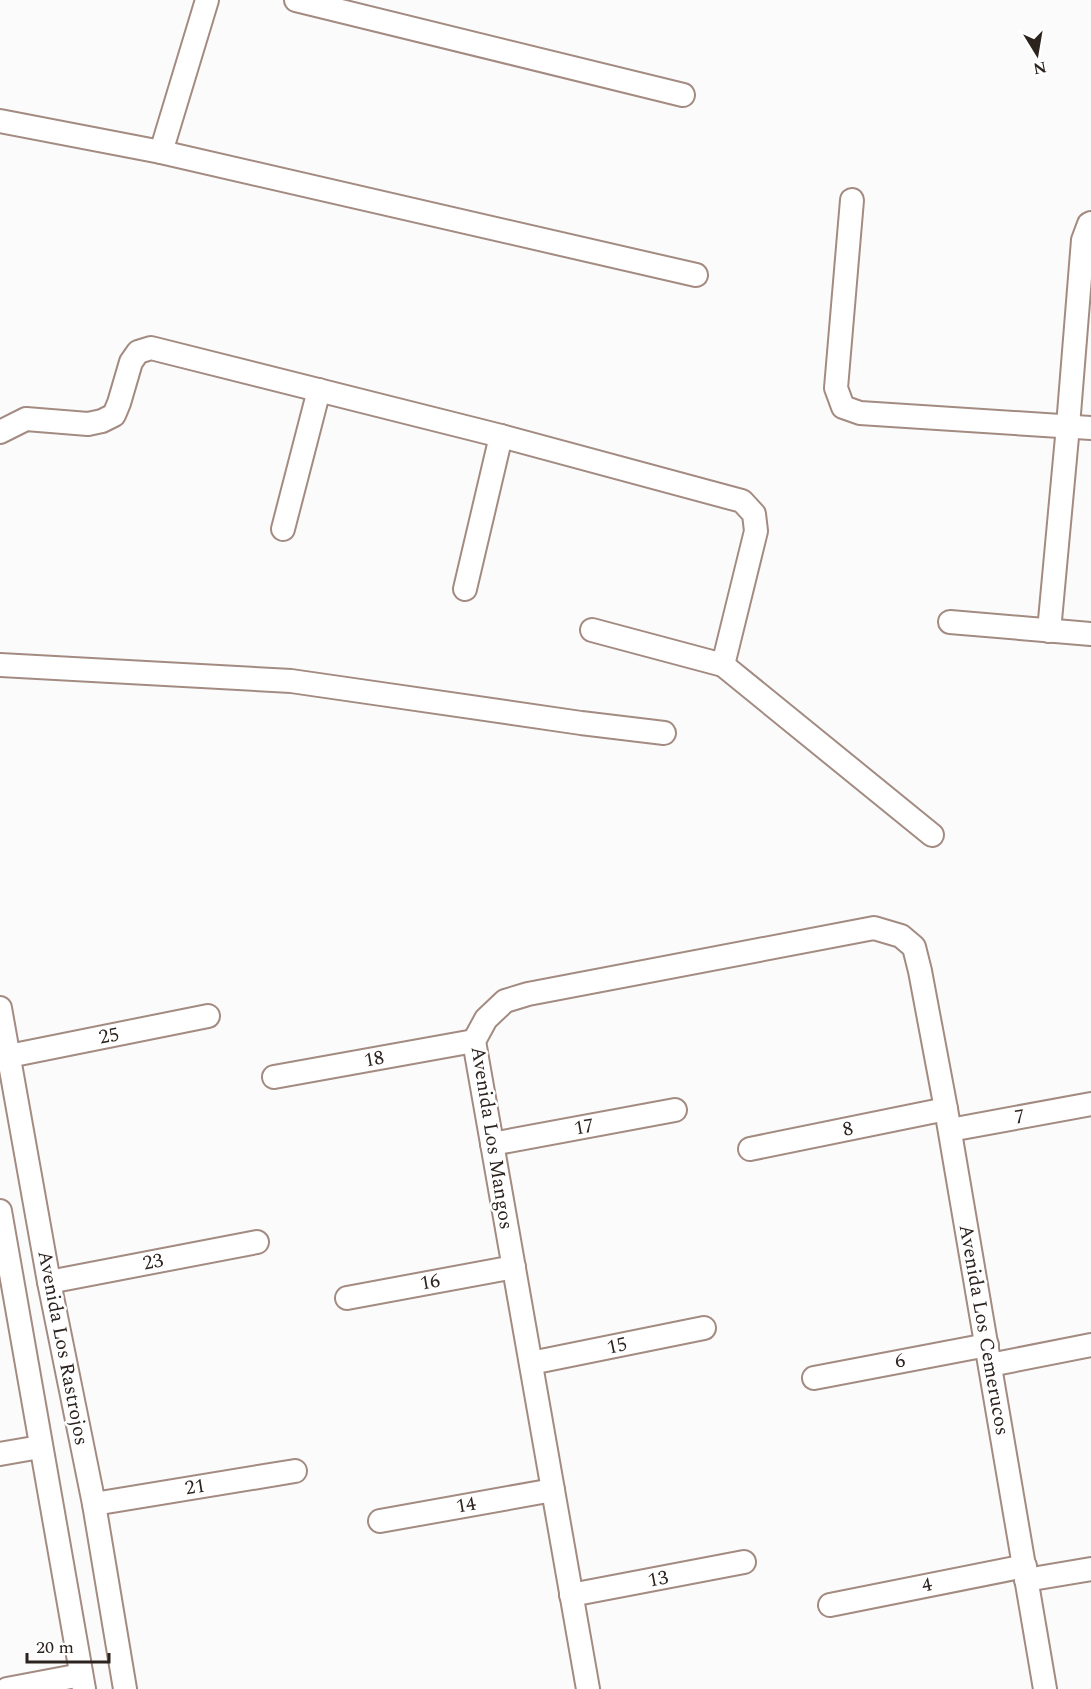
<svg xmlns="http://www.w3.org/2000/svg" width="1091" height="1689" viewBox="0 0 1091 1689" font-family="Spectral,serif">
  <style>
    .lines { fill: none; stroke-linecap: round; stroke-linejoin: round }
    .minor-casing { stroke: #a38b81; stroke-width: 26 }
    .minor { stroke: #fff; stroke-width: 22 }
    .labels { text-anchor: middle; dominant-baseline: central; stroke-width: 5; stroke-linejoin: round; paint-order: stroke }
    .street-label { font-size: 20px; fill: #2c231f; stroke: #fff }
  </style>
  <rect width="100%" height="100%" fill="#fbfbfb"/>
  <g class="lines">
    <defs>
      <g id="minor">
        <polyline points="296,0 683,95"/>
        <polyline points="0,121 161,152 696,275"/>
        <polyline points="161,152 207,0"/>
        <polyline points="852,200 836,388 843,407 860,413 1091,428"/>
        <polyline points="0,432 26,419 88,424 102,421 114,415 119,403 131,362 138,352 151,348 501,436 742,501 754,514 756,531 723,665 592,630"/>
        <polyline points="283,529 319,390"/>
        <polyline points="465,589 501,436"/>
        <polyline points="950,622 1091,634"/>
        <polyline points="1049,631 1068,426 1083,240 1089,224 1091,223"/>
        <polyline points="0,665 291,681 581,723 664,733"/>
        <polyline points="723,665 932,835"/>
        <polyline points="0,1008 49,1282 94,1504 125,1689"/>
        <polyline points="9,1056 208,1016"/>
        <polyline points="274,1077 474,1041"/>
        <polyline points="950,1130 1091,1104"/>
        <polyline points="492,1144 675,1110"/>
        <polyline points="750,1149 946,1109"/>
        <polyline points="0,1211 84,1689"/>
        <polyline points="49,1282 257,1242"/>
        <polyline points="347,1298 514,1267"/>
        <polyline points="531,1363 704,1328"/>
        <polyline points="990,1365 1091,1345"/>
        <polyline points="814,1378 987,1345"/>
        <polyline points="0,1454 40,1447"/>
        <polyline points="94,1504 295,1471"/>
        <polyline points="380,1521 553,1490"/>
        <polyline points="1026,1580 1091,1569"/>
        <polyline points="571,1595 744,1562"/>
        <polyline points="830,1605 1025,1566"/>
        <polyline points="7,1689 81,1675"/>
        <polyline points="588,1689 474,1041 486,1019 505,1001 528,994 874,928 901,936 914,947 920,971 946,1109 1045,1689"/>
      </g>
    </defs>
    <use href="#minor" class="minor-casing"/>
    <use href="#minor" class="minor"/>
  </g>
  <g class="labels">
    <g class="street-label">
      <text transform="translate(109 1036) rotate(-11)">25</text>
      <text transform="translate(374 1059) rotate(-10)">18</text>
      <text transform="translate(1020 1117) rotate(-10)">7</text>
      <text transform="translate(584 1127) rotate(-10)">17</text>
      <text transform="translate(848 1129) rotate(-12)">8</text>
      <text transform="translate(492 1138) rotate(81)">Avenida Los Mangos</text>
      <text transform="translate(153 1262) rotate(-11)">23</text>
      <text transform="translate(430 1282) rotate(-10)">16</text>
      <text transform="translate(984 1330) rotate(80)">Avenida Los Cemerucos</text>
      <text transform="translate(617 1346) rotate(-12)">15</text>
      <text transform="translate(63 1348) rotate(79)">Avenida Los Rastrojos</text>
      <text transform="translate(900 1361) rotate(-11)">6</text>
      <text transform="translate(195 1487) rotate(-9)">21</text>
      <text transform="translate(466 1505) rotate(-10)">14</text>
      <text transform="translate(658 1579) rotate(-11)">13</text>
      <text transform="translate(927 1585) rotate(-11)">4</text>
    </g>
  </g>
  <g transform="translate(1037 54) rotate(169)" stroke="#ffffff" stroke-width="4.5" paint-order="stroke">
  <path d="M0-4.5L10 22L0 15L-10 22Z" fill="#2c231f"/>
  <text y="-9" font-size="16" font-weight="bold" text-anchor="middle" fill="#2c231f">N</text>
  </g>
  <path d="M27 1653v9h82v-9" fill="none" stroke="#2c231f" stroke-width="3"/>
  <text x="36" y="1653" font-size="18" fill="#2c231f" stroke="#ffffff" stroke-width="4.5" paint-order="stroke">20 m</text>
</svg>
